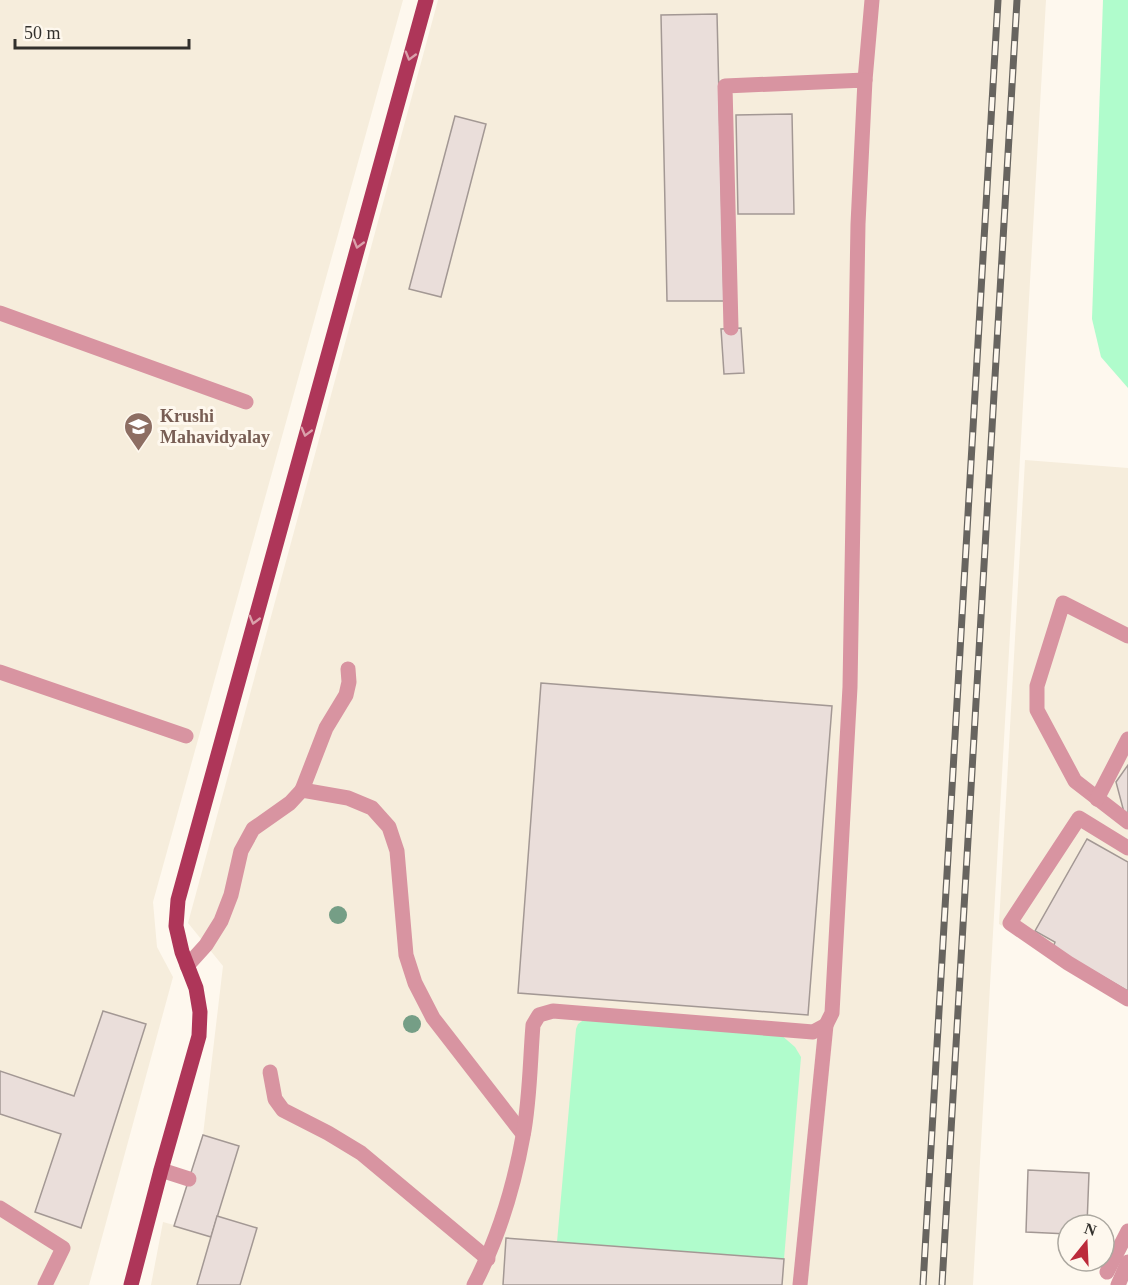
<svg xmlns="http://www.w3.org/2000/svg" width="1128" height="1285" viewBox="0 0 1128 1285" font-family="'Times New Roman',serif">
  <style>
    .built { fill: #f6eddc }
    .green { fill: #b0fccc }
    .building { fill: #eadeda; stroke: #a39894; stroke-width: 1.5 }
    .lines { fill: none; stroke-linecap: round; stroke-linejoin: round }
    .minor { stroke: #d894a1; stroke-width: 15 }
    .major { stroke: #ae3659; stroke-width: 15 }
    .rail-casing { stroke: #67645f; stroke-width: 7 }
    .rail { stroke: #fef8ee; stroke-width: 4.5; stroke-dasharray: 14; stroke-linecap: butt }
    .tree { fill: #759e86 }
    .oneway { stroke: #daa1ab }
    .labels { text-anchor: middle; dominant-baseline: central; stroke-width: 6; stroke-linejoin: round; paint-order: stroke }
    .education-label { font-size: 18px; font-weight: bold; fill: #785e54; stroke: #fef8ee; text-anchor: start }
  </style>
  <rect width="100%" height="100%" fill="#fef8ee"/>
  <g class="built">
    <polygon points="0,0 403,0 153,902 157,947 173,977 89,1285 0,1285"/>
    <polygon points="438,0 1046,0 973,1285 151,1285 163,1222 174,1225 203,1135 223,966 188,923"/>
    <polygon points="1025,460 1128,468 1128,1000 999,924"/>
  </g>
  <g class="green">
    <polygon points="1103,0 1128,0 1128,388 1101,357 1092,319"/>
    <polygon points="585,1019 780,1034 795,1047 801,1057 784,1259 557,1242 576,1029 578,1024"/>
  </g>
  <g class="building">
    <polygon points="717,14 724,301 667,301 661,15"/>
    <polygon points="792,114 794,214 738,214 736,115"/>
    <polygon points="455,116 486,124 441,297 409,289"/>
    <polygon points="741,328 744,373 724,374 721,329"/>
    <polygon points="541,683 832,706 808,1015 518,993"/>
    <polygon points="1128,765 1128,818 1125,816 1116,782"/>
    <polygon points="1087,839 1128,862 1128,991 1053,948 1055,942 1035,931"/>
    <polygon points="103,1011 146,1024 81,1228 35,1212 61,1134 0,1114 0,1071 74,1096"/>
    <polygon points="203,1135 239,1146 211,1237 174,1226"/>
    <polygon points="1028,1170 1089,1173 1087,1225 1068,1225 1068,1234 1026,1232"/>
    <polygon points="217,1216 257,1228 240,1285 197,1285"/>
    <polygon points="506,1238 784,1259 782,1285 503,1285"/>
  </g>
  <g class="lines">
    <g class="minor">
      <polyline points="865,80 872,0"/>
      <polyline points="0,313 246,402"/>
      <polyline points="1128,636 1063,603 1037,686 1037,710 1075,781 1128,822"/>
      <polyline points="0,672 186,736"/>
      <polyline points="302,790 348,798 372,808 389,827 397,851 406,955 415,983 433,1018 523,1134"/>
      <polyline points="1097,799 1128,739"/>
      <polyline points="1128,848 1079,818 1010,923 1068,963 1128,999"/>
      <polyline points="187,966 206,945 221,921 231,895 241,851 253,829 290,803 302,790 326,728 346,695 349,682 348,669"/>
      <polyline points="270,1072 275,1099 283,1110 328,1133 361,1153 488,1259"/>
      <polyline points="161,1170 189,1179"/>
      <polyline points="0,1208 63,1248 45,1285"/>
      <polyline points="1107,1272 1128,1231"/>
      <path d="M474,1285C498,1239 514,1186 523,1136C530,1100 530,1061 533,1025L539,1015L553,1011L813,1032L826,1025L832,1013L850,687L858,224L865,80L725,86L731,328"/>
      <polyline points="800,1285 826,1025"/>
      <polyline points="1118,1285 1128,1262"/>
    </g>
    <polyline class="major" points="131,1285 161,1170 199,1036 200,1012 196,988 182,952 176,926 178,900 426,0"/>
    <defs>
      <g id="rail">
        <polyline points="923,1285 998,0"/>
        <polyline points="942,1285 1017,0"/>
      </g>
    </defs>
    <use href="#rail" class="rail-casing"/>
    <use href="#rail" class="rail"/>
  </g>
  <g class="tree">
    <circle cx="338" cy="915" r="9"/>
    <circle cx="412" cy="1024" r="9"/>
  </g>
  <defs><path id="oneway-chevron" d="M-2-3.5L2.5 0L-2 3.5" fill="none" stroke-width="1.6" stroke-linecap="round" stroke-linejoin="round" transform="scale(1.5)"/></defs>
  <g class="oneway">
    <use href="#oneway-chevron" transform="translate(410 56) rotate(106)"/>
    <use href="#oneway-chevron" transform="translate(358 244) rotate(106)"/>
    <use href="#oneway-chevron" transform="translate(306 432) rotate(105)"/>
    <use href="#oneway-chevron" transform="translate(254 620) rotate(105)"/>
  </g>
  <defs>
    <symbol id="university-pin" viewBox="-11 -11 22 30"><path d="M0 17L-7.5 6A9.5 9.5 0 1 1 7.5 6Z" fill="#8d6e63" stroke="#fef8ee"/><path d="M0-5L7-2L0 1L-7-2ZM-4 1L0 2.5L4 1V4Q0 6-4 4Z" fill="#fff"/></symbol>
  </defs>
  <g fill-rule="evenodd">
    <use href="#university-pin" x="122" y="410" width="33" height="45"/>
  </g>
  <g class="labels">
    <g class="education-label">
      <text x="160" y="416">Krushi<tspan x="160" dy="21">Mahavidyalay</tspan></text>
    </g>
  </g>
  <g transform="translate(1086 1243) rotate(18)"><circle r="28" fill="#fef8ee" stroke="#aca8a0" stroke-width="1.5"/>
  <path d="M0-4.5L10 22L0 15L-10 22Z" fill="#bc2b3b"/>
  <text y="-9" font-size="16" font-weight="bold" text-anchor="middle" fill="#32302c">N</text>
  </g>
  <path d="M15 39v9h174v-9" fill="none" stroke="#32302c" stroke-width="3"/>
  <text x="24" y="39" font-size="18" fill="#32302c" stroke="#fef8ee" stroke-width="4.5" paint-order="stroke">50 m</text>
</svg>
